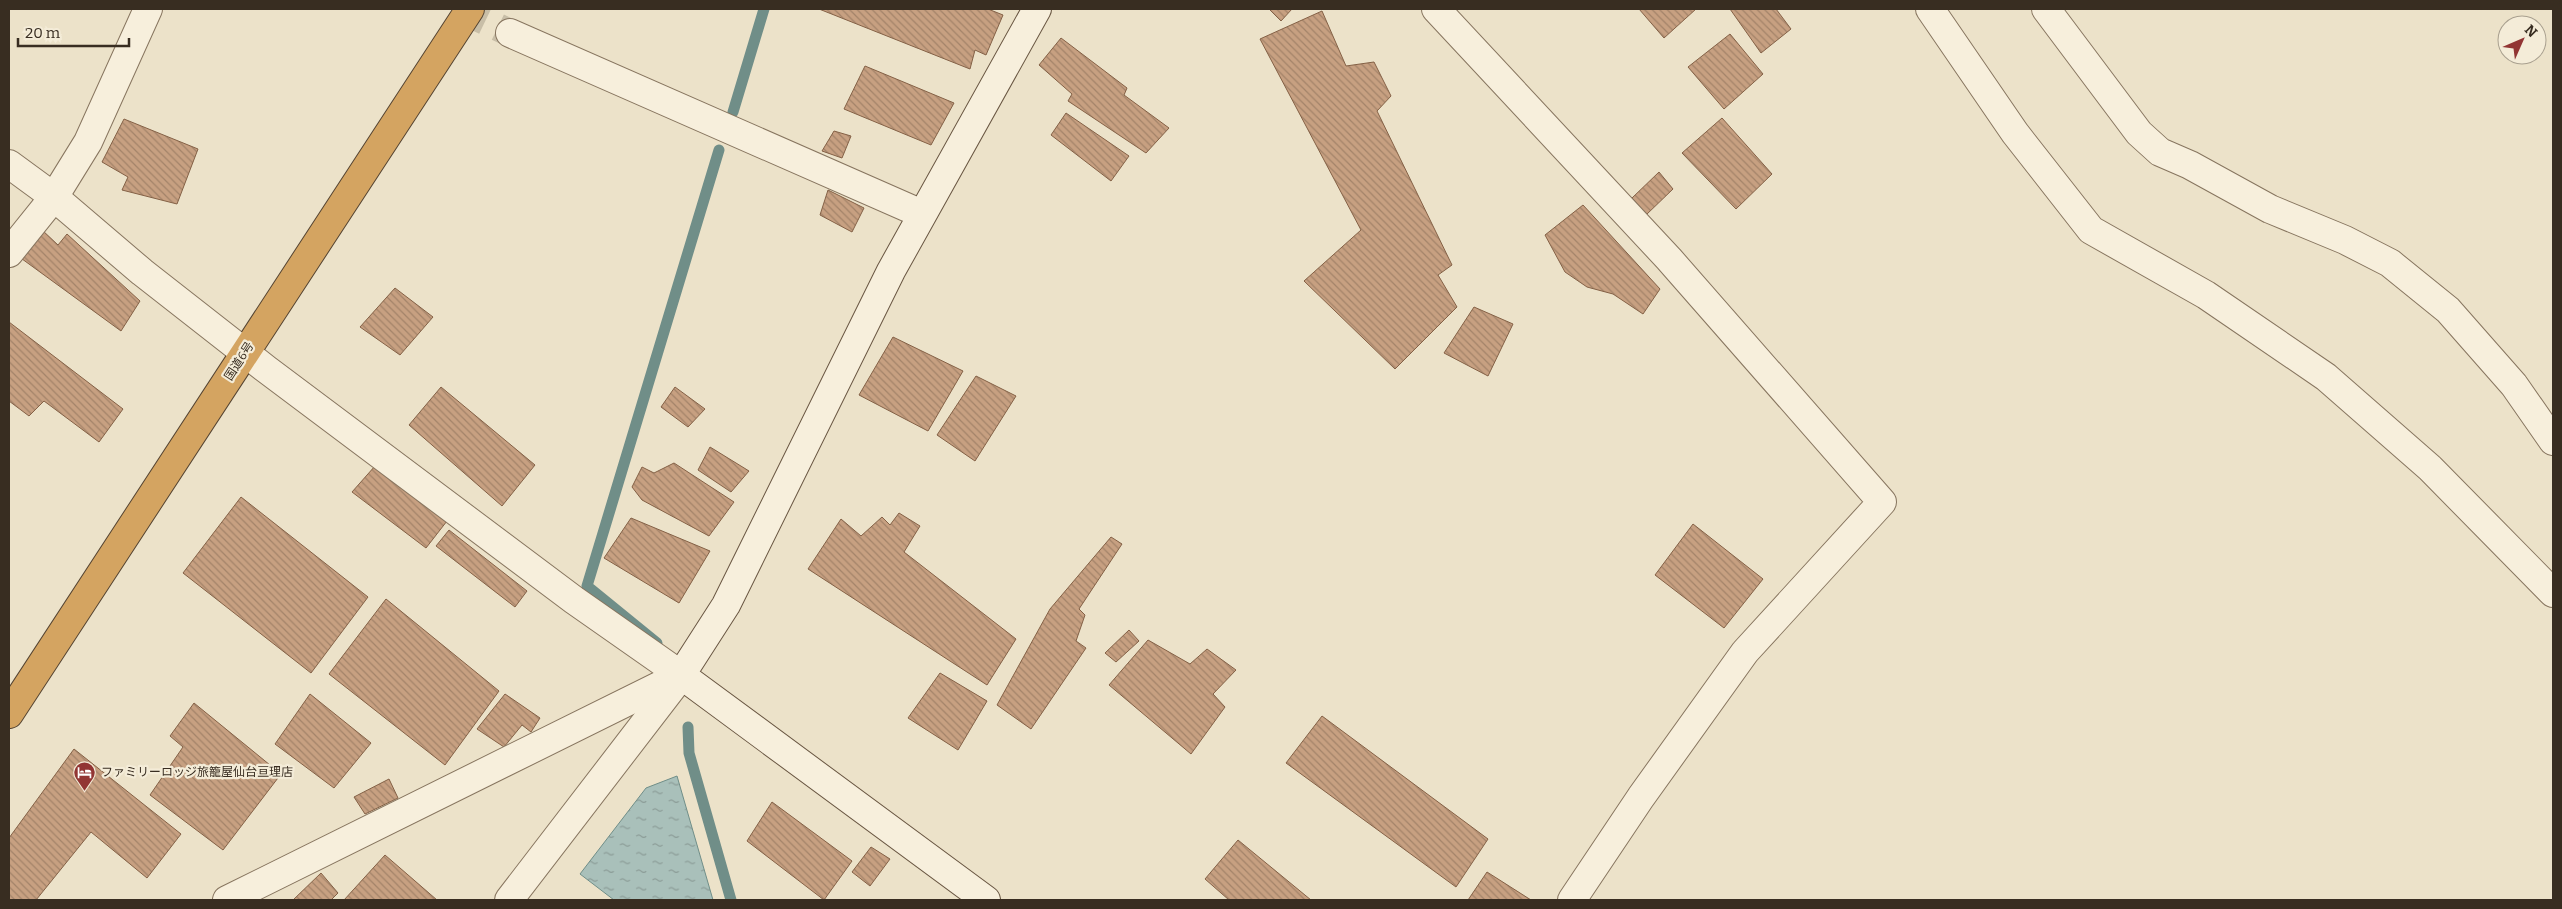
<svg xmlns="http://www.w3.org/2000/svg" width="2562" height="909" viewBox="0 0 2562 909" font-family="Bitter,'Noto Sans JP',serif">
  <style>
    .water { fill: url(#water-ripples); stroke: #708e88 }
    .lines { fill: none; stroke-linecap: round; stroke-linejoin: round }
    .stream { stroke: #708e88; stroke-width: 11 }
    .building { fill: url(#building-back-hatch); stroke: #846146 }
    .street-tunnel { stroke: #c8bea7; stroke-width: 28; stroke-dasharray: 28 14; stroke-linecap: butt }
    .street-casing { stroke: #87755f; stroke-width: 30 }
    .secondary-casing { stroke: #695642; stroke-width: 30 }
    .highway-casing { stroke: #554432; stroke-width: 30 }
    .street { stroke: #f7efdc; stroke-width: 28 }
    .secondary { stroke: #f7efdc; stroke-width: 28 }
    .highway { stroke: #d4a461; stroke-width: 28 }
    .labels { text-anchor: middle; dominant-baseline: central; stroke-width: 4.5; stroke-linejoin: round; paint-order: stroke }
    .street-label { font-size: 12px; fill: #382d21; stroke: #f4ecd8 }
    .poi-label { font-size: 12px; fill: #382d21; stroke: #f4ecd8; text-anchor: start }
  </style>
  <defs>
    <pattern id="water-ripples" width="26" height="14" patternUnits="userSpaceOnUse" patternTransform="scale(1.25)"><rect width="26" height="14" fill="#a9c0ba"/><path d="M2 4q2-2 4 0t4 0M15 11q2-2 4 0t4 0" fill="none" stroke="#8b9c97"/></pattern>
    <pattern id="building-back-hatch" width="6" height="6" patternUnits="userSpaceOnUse" patternTransform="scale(1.25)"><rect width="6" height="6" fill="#c7a081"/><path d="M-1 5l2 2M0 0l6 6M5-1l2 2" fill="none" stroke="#a38369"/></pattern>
  </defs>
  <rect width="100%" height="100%" fill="#ece2c9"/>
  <polygon class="water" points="677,776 713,900 614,900 580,874 646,788"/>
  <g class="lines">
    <g class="stream">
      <polyline points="733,112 764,9"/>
      <polyline points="657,643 587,586 719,150"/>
      <polyline points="688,727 689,753 731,900"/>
    </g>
  </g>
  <g class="building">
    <polygon points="819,9 988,9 1003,15 986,55 975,50 970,69"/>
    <polygon points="1269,9 1292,9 1281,21"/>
    <polygon points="1639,9 1696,9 1664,38"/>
    <polygon points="1730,9 1776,9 1791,29 1761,53"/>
    <polygon points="1322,11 1346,66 1374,62 1391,96 1377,111 1452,265 1438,275 1457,307 1395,369 1304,281 1361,230 1260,39"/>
    <polygon points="1730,34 1763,74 1724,109 1688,67"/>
    <polygon points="1061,38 1127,88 1124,95 1169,128 1146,153 1068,101 1072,94 1039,65"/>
    <polygon points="865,66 954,103 931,145 844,109"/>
    <polygon points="1066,113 1129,156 1111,181 1051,135"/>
    <polygon points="1722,118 1772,174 1736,209 1682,153"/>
    <polygon points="124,119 198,149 177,204 122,190 128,177 102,162"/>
    <polygon points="834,131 851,136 842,158 822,151"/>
    <polygon points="1659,172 1673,189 1646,215 1632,198"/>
    <polygon points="828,190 864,208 852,232 820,215"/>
    <polygon points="1583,205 1660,289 1643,314 1613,294 1587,287 1565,272 1545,235"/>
    <polygon points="41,229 58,245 67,234 140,301 121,331 18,256"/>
    <polygon points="395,288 433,317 400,355 360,327"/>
    <polygon points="1474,307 1513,324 1488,376 1444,353"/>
    <polygon points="9,322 123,409 99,442 44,401 29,416 9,401"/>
    <polygon points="893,337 963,371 928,431 859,395"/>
    <polygon points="976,376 1016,396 975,461 937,435"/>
    <polygon points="441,387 535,465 502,506 409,425"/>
    <polygon points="675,387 705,409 688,427 661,407"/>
    <polygon points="710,447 749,471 731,492 698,470"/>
    <polygon points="674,463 734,502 709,536 642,500 632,487 642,467 654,473"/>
    <polygon points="375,466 447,521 426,548 352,492"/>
    <polygon points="241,497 368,597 311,673 183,573"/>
    <polygon points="899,513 920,526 904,552 1016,639 987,685 808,569 841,519 861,536 882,517 890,525"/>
    <polygon points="631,518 710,551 679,603 604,558"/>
    <polygon points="1693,524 1763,579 1724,628 1655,575"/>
    <polygon points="449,530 527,591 515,607 436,546"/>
    <polygon points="1111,537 1122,544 1079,609 1085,615 1076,641 1086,648 1031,729 997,705 1050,609"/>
    <polygon points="386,599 499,691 445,765 329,674"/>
    <polygon points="1129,630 1139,641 1116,662 1105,653"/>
    <polygon points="1148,640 1190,664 1207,649 1236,670 1213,694 1225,707 1191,754 1109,685"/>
    <polygon points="940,673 987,701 958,750 908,718"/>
    <polygon points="310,694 371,743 334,788 275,744"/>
    <polygon points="505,694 540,718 531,732 522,725 504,747 477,729"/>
    <polygon points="194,703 281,774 223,850 150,795 183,747 170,736"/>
    <polygon points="1322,716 1488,839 1456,887 1286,763"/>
    <polygon points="74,749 181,834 147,878 91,832 36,900 9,900 9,838"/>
    <polygon points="389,779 398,798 365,814 354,797"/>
    <polygon points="772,802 852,861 824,900 747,841"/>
    <polygon points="1238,840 1311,900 1229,900 1205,879"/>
    <polygon points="871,847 890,859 870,886 852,872"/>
    <polygon points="385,855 437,900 344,900"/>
    <polygon points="1487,872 1531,900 1468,900"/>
    <polygon points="321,873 338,893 331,900 293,900"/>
  </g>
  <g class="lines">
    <polyline class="street-tunnel" points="460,9 510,33"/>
    <defs>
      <g id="street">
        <polyline points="1436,9 1669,259 1882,502 1745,652 1641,797 1572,900"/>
        <polyline points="1930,9 2015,133 2091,230 2206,295 2326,377 2430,468 2553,593"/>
        <polyline points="2046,9 2139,133 2160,152 2190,165 2270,209 2345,240 2390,263 2448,310 2514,385 2553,441"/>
        <polyline points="510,33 922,214"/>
        <polyline points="9,164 54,197 142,272 266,369 574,600 681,675"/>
        <polyline points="9,253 54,197 88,142 148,9"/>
        <polyline points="227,900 681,675"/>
        <polyline points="509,900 678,680"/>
      </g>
      <polyline id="secondary" points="986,900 681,675 726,605 891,271 1037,9"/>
      <polyline id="highway" points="9,714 470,9"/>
    </defs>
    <use href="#street" class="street-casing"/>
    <use href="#secondary" class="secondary-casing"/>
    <use href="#highway" class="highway-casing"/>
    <use href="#street" class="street"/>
    <use href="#secondary" class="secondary"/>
    <use href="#highway" class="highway"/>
  </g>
  <defs>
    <symbol id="hotel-pin" viewBox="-11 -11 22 30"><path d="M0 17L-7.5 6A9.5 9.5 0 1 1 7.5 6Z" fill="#923533" stroke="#f4ecd8"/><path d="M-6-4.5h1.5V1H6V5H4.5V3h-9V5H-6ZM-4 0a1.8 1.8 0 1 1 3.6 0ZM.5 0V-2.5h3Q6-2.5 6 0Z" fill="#fff"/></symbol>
  </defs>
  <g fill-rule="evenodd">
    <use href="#hotel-pin" x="72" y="760" width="25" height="34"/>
  </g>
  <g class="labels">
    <g class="street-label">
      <text transform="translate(239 361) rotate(-57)">国道6号</text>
    </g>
    <g class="poi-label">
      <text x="101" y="772">ファミリーロッジ旅籠屋仙台亘理店</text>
    </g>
  </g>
  <rect width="2562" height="909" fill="none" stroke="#382d21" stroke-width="20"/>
  <g transform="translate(2522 40) rotate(45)"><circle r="24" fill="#f4ecd8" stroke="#a9a08f"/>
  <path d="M0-4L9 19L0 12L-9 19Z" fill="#923533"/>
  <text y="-8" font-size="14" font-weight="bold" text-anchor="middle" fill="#382d21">N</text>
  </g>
  <path d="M18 38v8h111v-8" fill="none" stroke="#382d21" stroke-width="2.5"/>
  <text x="25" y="38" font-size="15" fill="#382d21" stroke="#f4ecd8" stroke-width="4" paint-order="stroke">20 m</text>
</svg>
